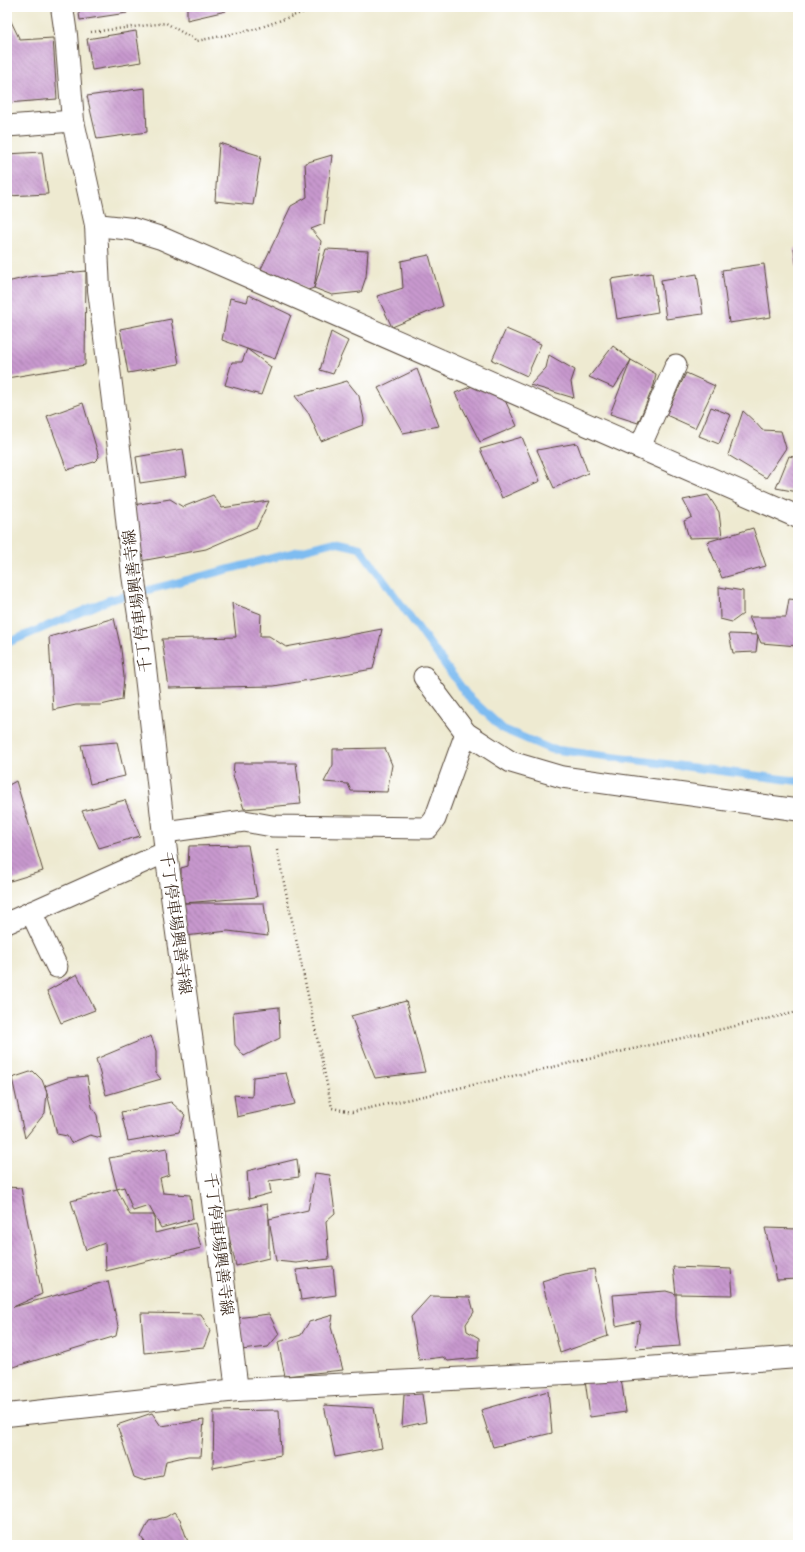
<svg xmlns="http://www.w3.org/2000/svg" width="805" height="1552" viewBox="0 0 805 1552" font-family="'EB Garamond','Noto Serif JP',serif">
  <style>
    .lines { fill: none; stroke-linecap: round; stroke-linejoin: round }
    .stream { stroke: #7ebcf1; stroke-width: 8 }
    .building { fill: url(#building-back-hatch) }
    .street-casing { stroke: #564739; stroke-width: 23 }
    .secondary-casing { stroke: #564739; stroke-width: 24 }
    .path { stroke: #564739; stroke-width: 2.5; stroke-dasharray: 1 3; stroke-linecap: butt }
    .street { stroke: #fff; stroke-width: 21 }
    .secondary { stroke: #fff; stroke-width: 22 }
    .labels { text-anchor: middle; dominant-baseline: central; stroke-width: 3.5; stroke-linejoin: round; paint-order: stroke }
    .street-label { font-size: 16px; fill: #3b2a1e; stroke: #fff }
  </style>
  <defs>
    <pattern id="building-back-hatch" width="6" height="6" patternUnits="userSpaceOnUse"><rect width="6" height="6" fill="#c798ce"/><path d="M-1 5l2 2M0 0l6 6M5-1l2 2" fill="none" stroke="#a37ca7"/></pattern>
  </defs>
  <rect width="100%" height="100%" fill="#fff"/>
  <filter id="ink" filterUnits="userSpaceOnUse"><feTurbulence type="fractalNoise" baseFrequency=".025" numOctaves="2"/><feDisplacementMap in="SourceGraphic" scale="8" xChannelSelector="R" yChannelSelector="G"/><feConvolveMatrix kernelMatrix="1 2 1 2 8 2 1 2 1" color-interpolation-filters="sRGB"/></filter>
  <filter id="wash" filterUnits="userSpaceOnUse"><feTurbulence type="fractalNoise" baseFrequency=".012" numOctaves="4" result="noise"/><feDisplacementMap in="SourceGraphic" scale="16" xChannelSelector="R" yChannelSelector="G"/><feGaussianBlur stdDeviation="0.9" result="paint"/><feColorMatrix in="noise" values="0 0 0 0 0 0 0 0 0 0 0 0 0 0 0 0 0 1.4 0 .05"/><feComposite in="paint" operator="in"/></filter>
  <g filter="url(#wash)">
    <rect width="100%" height="100%" fill="#eeead1"/>
    <g class="lines">
      <polyline class="stream" points="7,643 109,600 334,542 360,548 467,695 503,729 550,749 798,781"/>
    </g>
    <g id="blocks">
      <g class="building">
        <polygon points="78,7 126,7 127,13 80,20"/>
        <polygon points="187,7 224,7 226,11 187,20"/>
        <polygon points="7,13 20,40 53,38 57,99 7,103"/>
        <polygon points="136,31 141,62 92,70 87,39"/>
        <polygon points="145,88 147,132 97,139 87,96"/>
        <polygon points="219,143 261,156 253,205 215,201"/>
        <polygon points="42,152 48,194 7,196 7,154"/>
        <polygon points="332,155 324,224 311,229 321,241 314,288 308,290 261,269 291,206 307,197 305,163"/>
        <polygon points="798,247 798,267 797,268 794,248"/>
        <polygon points="326,249 368,251 366,277 361,292 332,295 314,288"/>
        <polygon points="429,255 443,306 392,327 377,296 403,288 401,261"/>
        <polygon points="764,264 771,317 729,323 722,270"/>
        <polygon points="86,271 85,365 7,378 7,282 28,277"/>
        <polygon points="652,273 658,312 617,319 611,279"/>
        <polygon points="697,274 703,314 666,319 661,280"/>
        <polygon points="249,295 291,315 275,359 222,340 230,298 247,302"/>
        <polygon points="171,319 179,364 128,373 120,329"/>
        <polygon points="506,329 541,344 527,376 492,360"/>
        <polygon points="331,332 348,341 333,374 320,370"/>
        <polygon points="613,346 631,360 656,374 654,385 638,423 610,414 631,360 614,388 589,377"/>
        <polygon points="247,349 271,367 261,395 225,385 232,362 242,362"/>
        <polygon points="549,355 575,370 571,382 574,398 530,385 546,368"/>
        <polygon points="417,369 439,426 403,433 378,388"/>
        <polygon points="686,373 715,386 695,428 666,415"/>
        <polygon points="347,381 359,396 364,419 363,425 321,441 309,414 295,396"/>
        <polygon points="475,385 503,396 517,426 480,442 455,393"/>
        <polygon points="83,403 99,457 94,462 67,470 47,416"/>
        <polygon points="711,407 731,415 719,444 699,436"/>
        <polygon points="743,411 755,422 762,430 781,431 786,448 766,478 728,455"/>
        <polygon points="522,437 540,481 502,498 480,449"/>
        <polygon points="577,443 588,473 554,488 537,450"/>
        <polygon points="183,449 187,476 140,483 136,457"/>
        <polygon points="789,456 798,458 798,492 776,488"/>
        <polygon points="213,495 222,508 269,501 257,527 206,549 141,561 133,505 170,499 183,507"/>
        <polygon points="708,495 719,512 722,537 689,538 684,521 692,517 683,500"/>
        <polygon points="753,528 766,566 722,578 707,542"/>
        <polygon points="719,587 743,591 743,614 732,622 720,619"/>
        <polygon points="789,599 798,600 798,646 761,643 749,617 786,617"/>
        <polygon points="232,603 261,614 260,636 269,636 286,647 382,629 373,669 274,686 169,688 162,639 236,637"/>
        <polygon points="114,618 121,649 124,677 122,700 101,705 76,705 53,710 49,637"/>
        <polygon points="729,634 758,635 756,652 733,653"/>
        <polygon points="117,742 125,776 90,784 81,745"/>
        <polygon points="385,748 392,765 387,792 351,791 348,784 324,782 333,765 333,749"/>
        <polygon points="234,763 296,763 301,804 244,809 233,776"/>
        <polygon points="16,781 43,871 7,882 7,786"/>
        <polygon points="125,800 140,836 99,848 82,811"/>
        <polygon points="248,845 257,897 184,903 264,903 268,936 228,931 185,936 181,903 181,868 188,866 189,846"/>
        <polygon points="77,974 95,1010 61,1023 47,991"/>
        <polygon points="406,1001 425,1072 375,1078 351,1016"/>
        <polygon points="279,1007 280,1038 244,1056 235,1045 233,1012"/>
        <polygon points="151,1036 156,1051 156,1073 161,1079 106,1095 96,1059"/>
        <polygon points="33,1071 42,1080 47,1093 45,1086 67,1078 87,1076 92,1107 97,1115 101,1138 90,1135 71,1143 67,1136 57,1134 47,1093 45,1113 25,1138 12,1078"/>
        <polygon points="286,1073 295,1104 237,1117 234,1095 252,1097 253,1077"/>
        <polygon points="171,1102 185,1115 179,1132 128,1141 121,1112"/>
        <polygon points="167,1148 169,1175 160,1178 163,1193 190,1195 193,1219 161,1228 149,1206 133,1211 124,1187 117,1189 109,1158"/>
        <polygon points="297,1159 299,1177 269,1181 271,1193 249,1199 247,1171"/>
        <polygon points="315,1173 330,1175 335,1213 326,1221 329,1259 296,1263 276,1261 269,1219 308,1210"/>
        <polygon points="7,1187 21,1188 42,1294 13,1307 108,1281 118,1326 116,1336 7,1369"/>
        <polygon points="117,1189 130,1215 154,1215 155,1233 195,1223 201,1248 106,1271 105,1243 86,1250 71,1201"/>
        <polygon points="267,1204 269,1219 269,1258 236,1266 223,1212"/>
        <polygon points="765,1228 798,1229 798,1279 777,1280"/>
        <polygon points="333,1266 336,1295 301,1300 296,1270"/>
        <polygon points="673,1267 731,1269 733,1295 676,1294"/>
        <polygon points="594,1269 608,1336 560,1353 542,1281 565,1274"/>
        <polygon points="666,1291 676,1294 676,1317 680,1346 636,1349 640,1321 616,1326 613,1295"/>
        <polygon points="430,1296 470,1297 474,1312 466,1324 467,1331 479,1338 478,1358 448,1361 443,1357 419,1360 411,1317"/>
        <polygon points="141,1313 201,1314 210,1331 204,1347 144,1353"/>
        <polygon points="269,1314 279,1334 268,1347 232,1351 228,1319"/>
        <polygon points="333,1315 331,1327 343,1370 285,1376 278,1342 301,1335 309,1322"/>
        <polygon points="584,1372 621,1378 626,1412 590,1417"/>
        <polygon points="548,1391 552,1433 493,1447 481,1410"/>
        <polygon points="422,1394 426,1422 402,1427 404,1395"/>
        <polygon points="324,1405 374,1408 382,1448 335,1457"/>
        <polygon points="279,1410 281,1455 213,1468 214,1411"/>
        <polygon points="152,1413 161,1426 204,1420 201,1456 188,1456 166,1461 163,1476 142,1480 134,1477 117,1425"/>
        <polygon points="174,1512 180,1519 189,1545 147,1545 141,1537 149,1521 166,1517"/>
      </g>
    </g>
  </g>
  <g filter="url(#ink)">
    <use href="#blocks" fill-opacity="0" stroke="#564739" stroke-width="1"/>
    <g class="lines">
      <defs>
        <g id="street">
          <polyline points="7,126 73,121"/>
          <polyline points="640,447 676,365"/>
          <polyline points="424,677 466,733 511,762 562,777 798,810"/>
          <polyline points="165,832 244,821 272,826 428,828 435,819 466,733"/>
          <polyline points="31,912 57,967"/>
          <polyline points="7,923 166,852"/>
        </g>
        <g id="secondary">
          <polyline points="62,7 66,35 73,121 96,225 99,290 122,472 133,575 139,615 166,852 206,1146 237,1390"/>
          <polyline points="96,225 132,229 161,238 798,517"/>
          <polyline points="7,1415 237,1390 606,1371 798,1357"/>
        </g>
      </defs>
      <use href="#street" class="street-casing"/>
      <use href="#secondary" class="secondary-casing"/>
      <g class="path">
        <polyline points="91,32 166,23 197,41 256,29 318,7"/>
        <polyline points="277,850 332,1108 352,1112 798,1012"/>
      </g>
      <use href="#street" class="street"/>
      <use href="#secondary" class="secondary"/>
    </g>
  </g>
  <g class="labels">
    <g class="street-label">
      <text transform="translate(137 601) rotate(-97)">千丁停車場興善寺線</text>
      <text transform="translate(176 923) rotate(82)">千丁停車場興善寺線</text>
      <text transform="translate(219 1244) rotate(83)">千丁停車場興善寺線</text>
    </g>
  </g>
  <rect width="805" height="1552" fill="none" stroke="#fff" stroke-width="24"/>
</svg>
